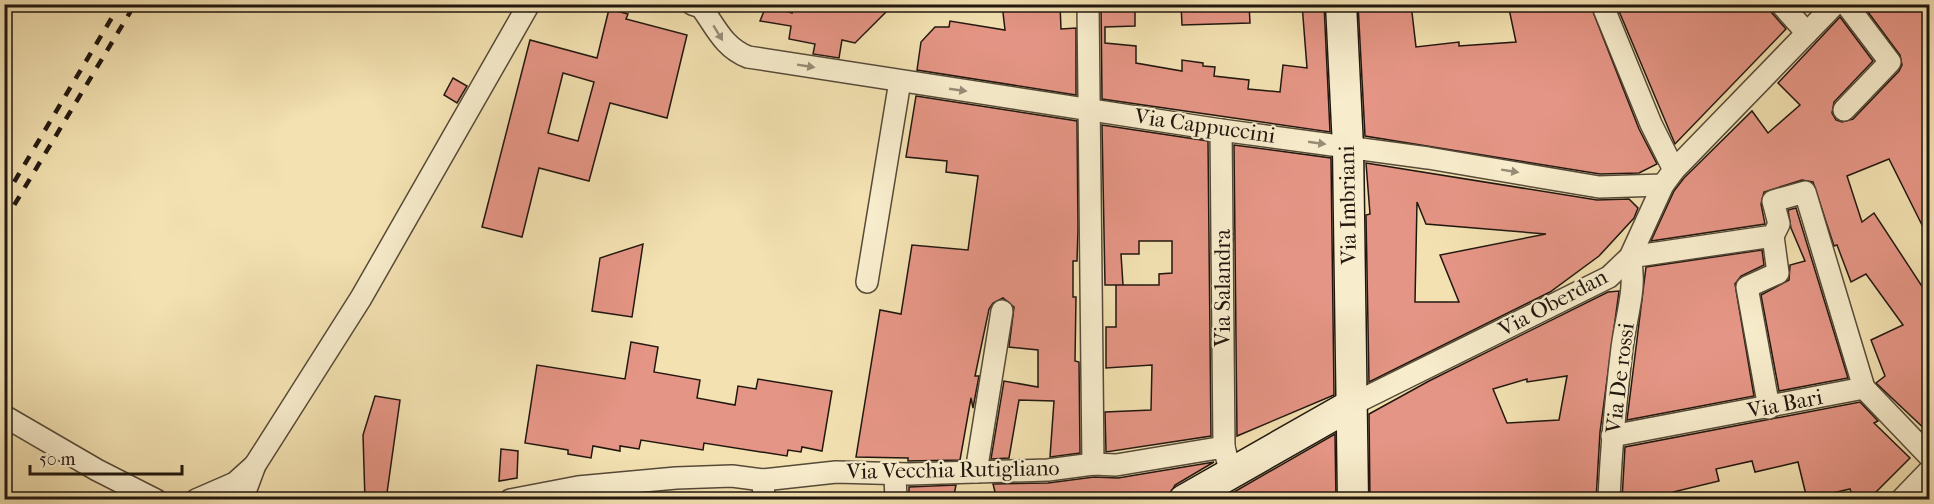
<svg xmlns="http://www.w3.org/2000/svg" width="1934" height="504" viewBox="0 0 1934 504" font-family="'IM FELL French Canon',serif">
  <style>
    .building { fill: #e59585; stroke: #21170f; stroke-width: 1.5; fill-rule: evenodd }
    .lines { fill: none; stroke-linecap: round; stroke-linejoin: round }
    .street-casing { stroke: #564a38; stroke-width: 24 }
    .secondary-casing { stroke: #21170f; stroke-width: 33 }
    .street { stroke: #f7eccc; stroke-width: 21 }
    .secondary { stroke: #f7eccc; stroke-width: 30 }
    .rail { stroke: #21170f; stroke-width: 4.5; stroke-dasharray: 10 10; stroke-linecap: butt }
    .oneway { fill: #978c77 }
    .labels { text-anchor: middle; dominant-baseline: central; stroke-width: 4.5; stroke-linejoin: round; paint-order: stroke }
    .street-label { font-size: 22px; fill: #21170f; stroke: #f7eccc }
  </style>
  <rect width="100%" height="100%" fill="#f3e1b1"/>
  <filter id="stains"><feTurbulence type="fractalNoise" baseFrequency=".00333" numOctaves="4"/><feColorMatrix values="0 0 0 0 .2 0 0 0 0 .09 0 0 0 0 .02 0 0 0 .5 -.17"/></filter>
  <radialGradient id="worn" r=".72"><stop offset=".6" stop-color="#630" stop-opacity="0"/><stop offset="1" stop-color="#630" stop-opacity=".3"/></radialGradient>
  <g class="building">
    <polygon points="767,4 792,13 795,4 894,4 855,43 842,40 839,58 813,54 815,44 789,39 791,26 760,21"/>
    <polygon points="1002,4 1060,4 1061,29 1076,28 1076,95 917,70 921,42 935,27 949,27 950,21 1005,30"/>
    <polygon points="1101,4 1135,4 1135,26 1105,27 1105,43 1136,46 1136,63 1182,71 1182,60 1203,63 1203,66 1215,67 1214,76 1249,80 1248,89 1280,92 1283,65 1307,68 1302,4 1324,4 1330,132 1102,99"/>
    <polygon points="1181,4 1249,4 1250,23 1182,25"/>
    <polygon points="1358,4 1411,4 1416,47 1459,42 1459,46 1516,42 1508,4 1590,4 1639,129 1657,164 1639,173 1600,174 1365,136"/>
    <polygon points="1616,4 1769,4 1772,13 1786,29 1675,144"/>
    <polygon points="1862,4 1929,4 1929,239 1889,159 1847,176 1862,222 1874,213 1929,297 1929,433 1876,383 1885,376 1871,340 1903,325 1866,274 1851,282 1837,245 1834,246 1813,182 1802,180 1764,192 1761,204 1765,224 1651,241 1674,191 1684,178 1752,111 1768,133 1800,105 1778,83 1840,17 1873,61 1834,102 1832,113 1836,120 1842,122 1853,119 1899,71 1902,65 1900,55"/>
    <path d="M609,9L628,14L626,19L687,35L667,118L610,103L589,181L539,168L522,237L482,227L530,40L597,58ZM563,73L594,82L578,141L548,133Z"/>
    <polygon points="453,78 467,86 457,103 444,95"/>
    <polygon points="916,96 1077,121 1078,229 1077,261 1073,261 1073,297 1076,297 1075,361 1079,362 1080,453 1050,457 1054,401 1019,400 1009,458 991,459 1004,381 1038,387 1038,350 1009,347 1014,307 1003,298 993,303 989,309 975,376 979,376 973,408 971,398 960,460 908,461 908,458 856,457 880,310 901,314 912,245 968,250 978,176 946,172 947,161 906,157"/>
    <path d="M1102,125L1208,141L1211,436L1106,452L1105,412L1151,410L1152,365L1106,368V327H1116V285H1123H1105ZM1139,241H1172V273L1159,274V285H1123L1121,254H1139Z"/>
    <polygon points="1234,145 1331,158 1334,395 1237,436"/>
    <path d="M1366,163L1597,200L1629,199L1638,208L1634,218L1599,256L1550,292L1369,382L1366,215L1370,214ZM1417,202L1426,224L1546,234L1440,255L1459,302H1415Z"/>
    <polygon points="1796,208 1848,378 1779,391 1761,295 1789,280 1790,265 1805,261 1791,228 1788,210"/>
    <polygon points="643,244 632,317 592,311 600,258"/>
    <polygon points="1762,250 1764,265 1741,276 1735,284 1754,396 1627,420 1646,267"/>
    <path d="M1619,291L1600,432L1596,500H1370L1369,414L1429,381L1608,292ZM1567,376L1559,420L1507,423L1493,389L1527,379V382Z"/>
    <polygon points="631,342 658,347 654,372 700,380 697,398 735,405 738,386 756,389 758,379 832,391 822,451 802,447 801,452 788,450 787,456 704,443 703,450 641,440 639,449 620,446 620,451 593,446 591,458 568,454 568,450 525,443 537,365 625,379"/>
    <polygon points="375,396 400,400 386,500 365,500 363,435"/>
    <polygon points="1860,402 1878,421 1874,423 1910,458 1868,500 1853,500 1850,489 1807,499 1798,462 1755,472 1752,461 1716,469 1719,481 1673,492 1675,500 1622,500 1625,447"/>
    <polygon points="1335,434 1336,500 1220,500"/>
    <polygon points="501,449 518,451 517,478 499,481"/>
    <polygon points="1214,462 1175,485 1167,500 997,500 993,484 1048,483 1094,477 1118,478"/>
    <polygon points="956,485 953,500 909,500 909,487"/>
  </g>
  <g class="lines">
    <defs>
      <g id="street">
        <path d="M692,4L701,7C716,27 723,47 748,57L1221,130L1428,158L1599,187L1663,185"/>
        <polyline points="1088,4 1093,464"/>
        <polyline points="1602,4 1651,124 1674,170"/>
        <polyline points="1781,4 1807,33"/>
        <polyline points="1844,110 1890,62 1846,4"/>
        <polyline points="1221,130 1224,447"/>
        <polyline points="867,282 900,81"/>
        <polyline points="1351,405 1609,277 1630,257 1663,185 1674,170 1835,4"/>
        <polyline points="1769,408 1747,287 1778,273 1773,236"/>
        <polyline points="4,416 97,470 156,500"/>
        <polyline points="1612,436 1864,388 1930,457"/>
        <polyline points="976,472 1002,311"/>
        <polyline points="895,475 896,500"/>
        <polyline points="763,480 764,500"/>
        <polyline points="196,500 235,483 255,465"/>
        <polyline points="242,500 255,465 361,298 529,4"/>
        <polyline points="510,500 578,487 676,478 732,476 763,480 836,472 909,474 1048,470 1093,464 1116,465 1224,447 1231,474"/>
        <path d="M1609,500C1611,449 1616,398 1622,348C1626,316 1637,288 1630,257L1773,236L1779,224L1773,201L1805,192L1864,388"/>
        <polyline points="1901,500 1930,470"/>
      </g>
      <g id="secondary">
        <polyline points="1341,4 1348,147 1353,500"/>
        <polyline points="1184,500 1351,405"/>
      </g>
    </defs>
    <use href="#street" class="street-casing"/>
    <use href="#secondary" class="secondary-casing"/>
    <use href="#street" class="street"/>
    <use href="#secondary" class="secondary"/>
    <g class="rail">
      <polyline points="4,199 120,4"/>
      <polyline points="4,222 135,4"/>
    </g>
  </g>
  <defs><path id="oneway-solid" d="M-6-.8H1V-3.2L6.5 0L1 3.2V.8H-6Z" transform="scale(1.5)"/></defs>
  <g class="oneway">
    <use href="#oneway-solid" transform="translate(718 33) rotate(59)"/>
    <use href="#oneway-solid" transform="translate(806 66) rotate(9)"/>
    <use href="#oneway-solid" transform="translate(958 90) rotate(8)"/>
    <use href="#oneway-solid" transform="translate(1317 143) rotate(8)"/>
    <use href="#oneway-solid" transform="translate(1510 171) rotate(9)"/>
  </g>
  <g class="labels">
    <g class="street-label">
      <text transform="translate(1205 126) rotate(8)">Via Cappuccini</text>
      <text transform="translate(1348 205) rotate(-91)">Via Imbriani</text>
      <text transform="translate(1223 288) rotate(-90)">Via Salandra</text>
      <text transform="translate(1553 303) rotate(-28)">Via Oberdan</text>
      <text transform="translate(1620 378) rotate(-83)">Via De rossi</text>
      <text transform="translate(1785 404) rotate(-11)">Via Bari</text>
      <text transform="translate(953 470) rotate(-1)">Via Vecchia Rutigliano</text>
    </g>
  </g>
  <rect width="1934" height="504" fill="none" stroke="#f3e1b1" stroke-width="24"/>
  <rect x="6" y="6" width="1922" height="492" fill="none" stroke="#21170f" stroke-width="3"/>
  <rect x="12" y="12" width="1910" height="480" fill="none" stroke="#21170f" stroke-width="1.5"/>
  <path d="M30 465v9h152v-9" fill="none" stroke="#21170f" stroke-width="3"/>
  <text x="39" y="465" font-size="18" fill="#21170f" stroke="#f7eccc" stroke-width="4.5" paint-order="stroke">50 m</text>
  <rect width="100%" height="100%" filter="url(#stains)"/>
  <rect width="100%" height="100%" fill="url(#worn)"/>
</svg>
